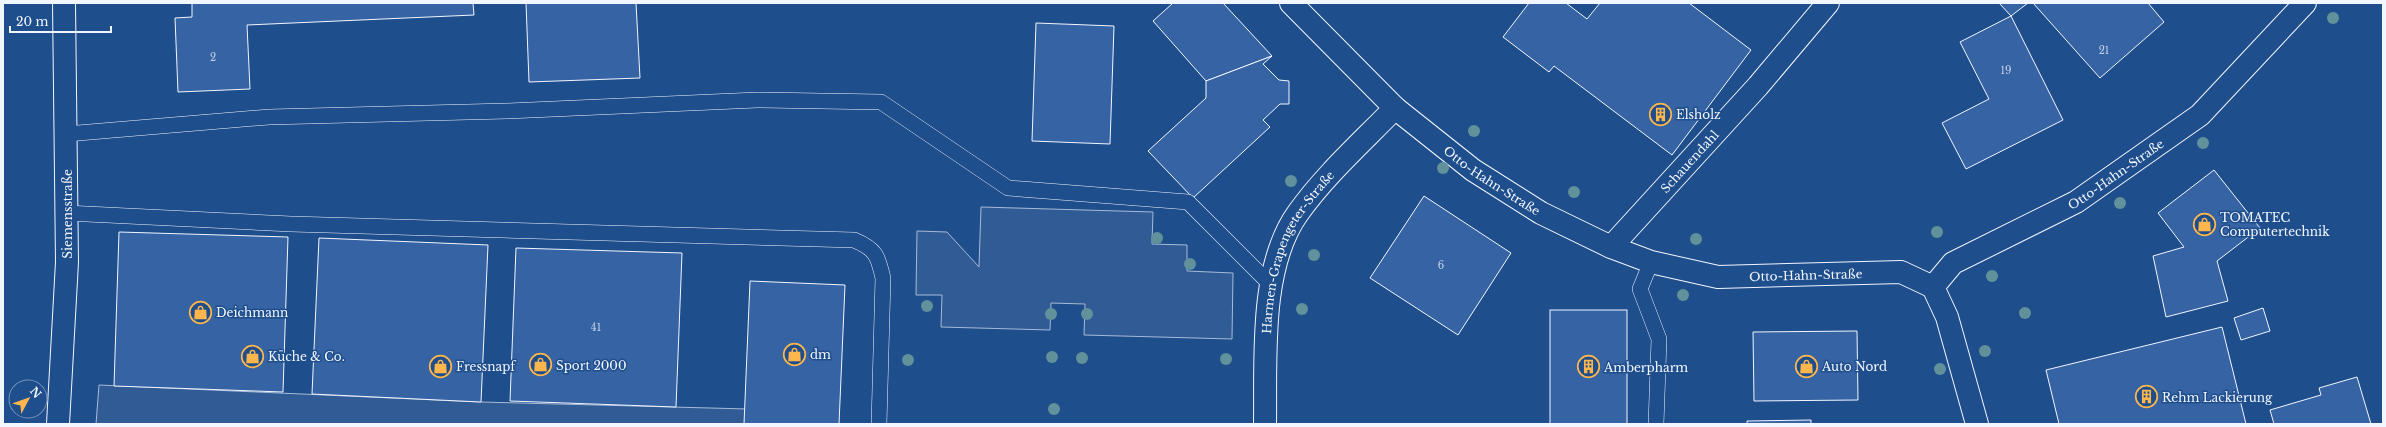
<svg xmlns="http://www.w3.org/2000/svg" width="2386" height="427" viewBox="0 0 2386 427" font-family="'Libre Baskerville',serif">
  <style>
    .parking { fill: #305b95; stroke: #a8bbd7 }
    .building { fill: #3563a3; stroke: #f2f6ff }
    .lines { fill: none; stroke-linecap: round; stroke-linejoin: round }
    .service-casing { stroke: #f2f6ff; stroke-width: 16 }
    .minor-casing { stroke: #f2f6ff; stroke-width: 24 }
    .tertiary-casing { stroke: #f2f6ff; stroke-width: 24 }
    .service { stroke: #1f4e8c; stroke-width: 15 }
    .minor { stroke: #1f4e8c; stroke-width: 22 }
    .tertiary { stroke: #1f4e8c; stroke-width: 22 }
    .tree { fill: #61919a }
    .labels { text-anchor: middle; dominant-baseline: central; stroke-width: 3; stroke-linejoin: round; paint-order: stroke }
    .number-label { font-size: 10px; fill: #c3d1e8 }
    .poi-label { font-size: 12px; fill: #f2f6ff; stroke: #1f4e8c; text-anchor: start }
    .street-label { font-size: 12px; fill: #f2f6ff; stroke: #1f4e8c }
  </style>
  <rect width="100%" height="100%" fill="#1f4e8c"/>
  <g class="parking">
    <polygon points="981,207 1153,212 1152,244 1187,245 1187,271 1233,273 1232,339 1084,335 1085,304 1051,303 1050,330 941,327 942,295 916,295 917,231 947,232 979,267"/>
    <polygon points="99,385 481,402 748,409 747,424 96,424"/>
  </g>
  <g class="building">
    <polygon points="192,3 473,3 474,15 247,25 250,89 178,92 175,18 192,17"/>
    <polygon points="526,3 636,3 640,78 529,82"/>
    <polygon points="1173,3 1223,3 1272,56 1206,81 1153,21"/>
    <polygon points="1529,3 1566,3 1587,19 1600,3 1689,3 1751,50 1672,155 1554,66 1549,72 1503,37"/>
    <polygon points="1999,3 2028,3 2011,16"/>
    <polygon points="2033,3 2148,3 2164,22 2100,78"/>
    <polygon points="2011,16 2063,120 1966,169 1942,123 1989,99 1960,42"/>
    <polygon points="1036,23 1114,26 1110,144 1032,141"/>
    <polygon points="1272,56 1263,64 1279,80 1289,81 1289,104 1280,104 1263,120 1270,127 1193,198 1148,151 1206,98 1206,81"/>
    <polygon points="2214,170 2260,228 2217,261 2228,301 2166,317 2153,256 2184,247 2158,213"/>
    <polygon points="1424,196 1511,253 1458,335 1370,278"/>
    <polygon points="119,232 288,237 283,392 114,386"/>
    <polygon points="319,238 488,245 481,402 312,394"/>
    <polygon points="516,248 682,253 676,407 510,401"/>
    <polygon points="750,281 845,285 839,424 744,424"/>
    <polygon points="2263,308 2270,331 2241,340 2234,318"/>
    <rect x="1550" y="310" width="77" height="114"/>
    <polygon points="2222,327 2246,424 2059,424 2046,370"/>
    <polygon points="1857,331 1858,400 1754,401 1753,332"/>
    <polygon points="2357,377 2371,424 2274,424 2270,410 2321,395 2319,388"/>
    <polygon points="1811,420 1811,424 1747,424 1747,421"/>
  </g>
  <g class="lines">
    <defs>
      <g id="service">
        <polyline points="66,134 269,117 507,111 757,100 881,102 1008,188 1188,202 1270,284"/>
        <path d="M66,213L291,224L854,240C876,249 878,256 883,278L879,424"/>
        <polyline points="1651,262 1640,289 1659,339 1656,424"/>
      </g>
      <g id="minor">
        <path id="s1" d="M1291,3L1395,108L1473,170L1541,213L1611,247L1651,262L1718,277L1901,272L1933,287"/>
        <path id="s2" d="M1611,247L1758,86L1828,3"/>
        <path id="s3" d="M1933,287L1953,263L2076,202L2200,115L2305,3"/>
        <polyline points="1933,287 1947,317 1977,424"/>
        <path id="s4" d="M1265,424C1266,360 1259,267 1298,213C1325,175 1362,142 1395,108"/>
      </g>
      <polyline id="tertiary" points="58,424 67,262 64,3"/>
    </defs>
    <use href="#service" class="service-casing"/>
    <use href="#minor" class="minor-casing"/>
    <use href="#tertiary" class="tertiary-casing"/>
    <use href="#service" class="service"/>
    <use href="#minor" class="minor"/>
    <use href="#tertiary" class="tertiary"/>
  </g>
  <g class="tree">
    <circle cx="2333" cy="18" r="6"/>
    <circle cx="1474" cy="131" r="6"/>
    <circle cx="2203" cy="143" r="6"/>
    <circle cx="1443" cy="168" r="6"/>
    <circle cx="1291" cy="181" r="6"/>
    <circle cx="1574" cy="192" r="6"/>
    <circle cx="2120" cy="203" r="6"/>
    <circle cx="1937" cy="232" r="6"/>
    <circle cx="1157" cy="238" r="6"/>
    <circle cx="1696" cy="239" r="6"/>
    <circle cx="1314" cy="255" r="6"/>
    <circle cx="1190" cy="264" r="6"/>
    <circle cx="1992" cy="276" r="6"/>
    <circle cx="1683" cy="295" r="6"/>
    <circle cx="927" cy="306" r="6"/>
    <circle cx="1302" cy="309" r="6"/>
    <circle cx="2025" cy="313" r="6"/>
    <circle cx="1051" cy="314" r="6"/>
    <circle cx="1087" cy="314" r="6"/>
    <circle cx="1985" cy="351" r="6"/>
    <circle cx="1052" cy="357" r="6"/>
    <circle cx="1082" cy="358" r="6"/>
    <circle cx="1226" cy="359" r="6"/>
    <circle cx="908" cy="360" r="6"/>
    <circle cx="1940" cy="369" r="6"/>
    <circle cx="1054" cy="409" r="6"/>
  </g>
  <defs>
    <symbol id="building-ring" viewBox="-11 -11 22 22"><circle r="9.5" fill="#1f4e8c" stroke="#ffb74d" stroke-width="1.5"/><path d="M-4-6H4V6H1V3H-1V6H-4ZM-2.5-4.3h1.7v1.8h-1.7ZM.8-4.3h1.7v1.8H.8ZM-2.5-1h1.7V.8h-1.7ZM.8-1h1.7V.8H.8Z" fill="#ffb74d"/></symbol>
    <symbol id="shop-ring" viewBox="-11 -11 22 22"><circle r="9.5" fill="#1f4e8c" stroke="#ffb74d" stroke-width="1.5"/><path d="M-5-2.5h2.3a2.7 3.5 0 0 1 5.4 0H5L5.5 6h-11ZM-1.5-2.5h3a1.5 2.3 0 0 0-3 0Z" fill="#ffb74d"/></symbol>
  </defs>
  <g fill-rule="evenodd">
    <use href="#building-ring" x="1648" y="102" width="25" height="25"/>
    <use href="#shop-ring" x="2192" y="212" width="25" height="25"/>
    <use href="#shop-ring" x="188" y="300" width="25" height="25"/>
    <use href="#shop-ring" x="782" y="342" width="25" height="25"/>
    <use href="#shop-ring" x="240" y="344" width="25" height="25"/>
    <use href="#shop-ring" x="528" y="352" width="25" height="25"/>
    <use href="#shop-ring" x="428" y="354" width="25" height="25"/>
    <use href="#shop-ring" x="1794" y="354" width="25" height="25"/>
    <use href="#building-ring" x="1576" y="354" width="25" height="25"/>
    <use href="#building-ring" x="2134" y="384" width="25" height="25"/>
  </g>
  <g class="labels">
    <g class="number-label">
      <text x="2104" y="50">21</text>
      <text x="213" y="57">2</text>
      <text x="2006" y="70">19</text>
      <text x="1441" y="265">6</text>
      <text x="596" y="327">41</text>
    </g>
    <g class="poi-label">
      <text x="1676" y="114">Elsholz</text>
      <text x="2220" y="217">TOMATEC<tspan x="2220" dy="14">Computertechnik</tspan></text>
      <text x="216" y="312">Deichmann</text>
      <text x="810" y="354">dm</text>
      <text x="268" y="356">Küche &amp; Co.</text>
      <text x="556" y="365">Sport 2000</text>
      <text x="456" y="366">Fressnapf</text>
      <text x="1822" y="366">Auto Nord</text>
      <text x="1604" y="367">Amberpharm</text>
      <text x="2162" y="397">Rehm Lackierung</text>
    </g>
    <g class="street-label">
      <text stroke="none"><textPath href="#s2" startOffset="116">Schauendahl</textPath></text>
      <text stroke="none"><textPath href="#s3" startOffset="217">Otto-Hahn-Straße</textPath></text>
      <text stroke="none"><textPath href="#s1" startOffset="269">Otto-Hahn-Straße</textPath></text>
      <text transform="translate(67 214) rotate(-90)">Siemensstraße</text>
      <text stroke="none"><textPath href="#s4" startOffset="180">Harmen-Grapengeter-Straße</textPath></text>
      <text stroke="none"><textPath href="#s1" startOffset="605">Otto-Hahn-Straße</textPath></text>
    </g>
  </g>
  <rect width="2386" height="427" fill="none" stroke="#f2f6ff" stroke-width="8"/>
  <g transform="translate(28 399) rotate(49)"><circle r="19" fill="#1f4e8c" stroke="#7391ba"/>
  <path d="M0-3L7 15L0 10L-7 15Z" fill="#ffb74d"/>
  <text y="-6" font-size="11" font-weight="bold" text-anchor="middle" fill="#f2f6ff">N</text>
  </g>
  <path d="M10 26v6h101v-6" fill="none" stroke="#f2f6ff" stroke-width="2"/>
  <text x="16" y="26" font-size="12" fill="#f2f6ff" stroke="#1f4e8c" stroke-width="3" paint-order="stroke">20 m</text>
</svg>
